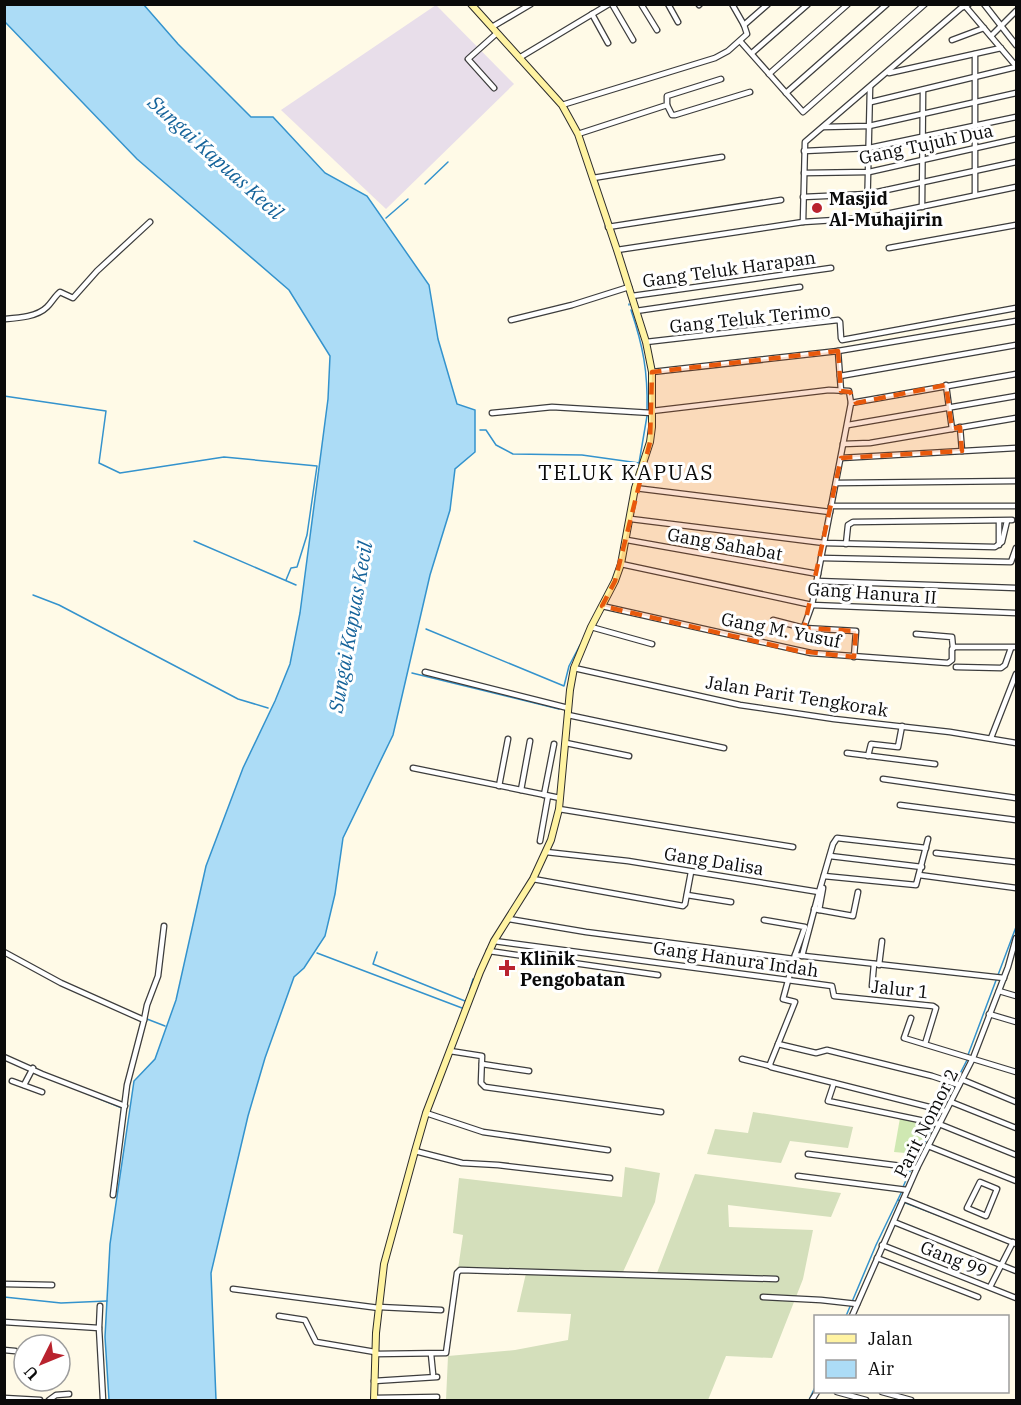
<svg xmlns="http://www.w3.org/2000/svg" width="1021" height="1405" viewBox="0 0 1021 1405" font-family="'IBM Plex Serif',serif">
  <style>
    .industrial { fill: #e8deea }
    .green { fill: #cfe8b2 }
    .cemetery { fill: #d4dfbb }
    .water { fill: #acdcf6; stroke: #3493cd; stroke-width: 1.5 }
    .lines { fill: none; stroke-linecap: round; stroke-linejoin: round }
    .stream { stroke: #3493cd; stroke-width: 1.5 }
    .street-casing { stroke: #3d3d3d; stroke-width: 7 }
    .secondary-casing { stroke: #2c2c2c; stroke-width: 8 }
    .street { stroke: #fff; stroke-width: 4.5 }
    .secondary { stroke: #fff3a2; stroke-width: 6 }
    .marked { fill: #e8590c; fill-opacity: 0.2; stroke: #e8590c; stroke-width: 4.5; stroke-dasharray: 12 8; stroke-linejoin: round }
    .poi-dot { fill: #b9232e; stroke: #fff; stroke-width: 2 }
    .labels { text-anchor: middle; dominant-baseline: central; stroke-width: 6; stroke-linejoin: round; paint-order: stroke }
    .street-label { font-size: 18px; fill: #0a0a0a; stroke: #fff }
    .poi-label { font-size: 18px; font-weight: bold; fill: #0a0a0a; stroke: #fff; text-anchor: start }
    .water-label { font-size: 20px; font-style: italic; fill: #15639a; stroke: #fff }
    .quarter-label { font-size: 21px; letter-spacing: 1.5px; fill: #0a0a0a; stroke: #fff }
  </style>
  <rect width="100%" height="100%" fill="#fffae7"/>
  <polygon class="industrial" points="436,5 514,84 386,209 281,110"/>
  <polygon class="green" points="900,1118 932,1125 917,1154 894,1152"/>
  <g class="cemetery">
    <polygon points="753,1112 853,1127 848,1148 790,1141 781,1163 707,1154 715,1129 748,1133"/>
    <polygon points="625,1167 660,1173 655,1202 623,1272 657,1273 695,1174 841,1193 831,1217 728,1205 729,1227 813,1230 803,1279 772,1358 726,1356 708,1400 446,1400 448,1356 515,1350 568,1340 571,1314 517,1312 527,1269 458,1269 463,1235 453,1233 459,1178 622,1197"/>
  </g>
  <polygon class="water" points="4,5 144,5 178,44 251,117 273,117 325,173 367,196 429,285 438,339 457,404 475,410 475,452 455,469 450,510 430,575 393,735 343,838 335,894 325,936 304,968 294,977 265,1058 248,1116 211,1273 216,1400 109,1400 105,1337 110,1244 134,1081 155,1059 176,1000 206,866 243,768 275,701 290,664 300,613 328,399 330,356 289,290 137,159 5,22"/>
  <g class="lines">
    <g class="stream">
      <polyline points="425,184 448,162"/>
      <polyline points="386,218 408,199"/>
      <polyline points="629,304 629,305"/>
      <path d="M631,310C643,346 648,372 647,410"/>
      <polyline points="4,396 106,411 99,463 120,473 224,457 317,466 307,535 297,567 291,568 286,580"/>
      <polyline points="480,430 486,430 496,445 513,454 582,455 639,463 647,416"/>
      <polyline points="194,541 296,585"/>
      <polyline points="33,595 59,605 238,699 268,708"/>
      <polyline points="426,629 564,686 569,666 580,645"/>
      <polyline points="412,673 559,709"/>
      <polyline points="377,952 373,964 465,1001"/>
      <polyline points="317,953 462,1008"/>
      <polyline points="470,989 473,979"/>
      <polyline points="147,1019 165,1026"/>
      <polyline points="968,1055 1016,927"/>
      <polyline points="78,1090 122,1108"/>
      <polyline points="913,1165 967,1060"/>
      <polyline points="903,1187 911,1169"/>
      <polyline points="898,1200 974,1229"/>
      <polyline points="4,1297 61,1303 107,1301"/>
      <polyline points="846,1316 876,1245 902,1191"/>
      <polyline points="809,1400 816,1385"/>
    </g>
    <defs>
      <g id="street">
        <polyline points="612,4 633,40"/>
        <polyline points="641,4 657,30"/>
        <polyline points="668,4 678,22"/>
        <polyline points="984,4 1016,45"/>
        <polyline points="699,5 700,4"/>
        <polyline points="966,7 1016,66"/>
        <polyline points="592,14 608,43"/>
        <polyline points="744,25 768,4"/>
        <polyline points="492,27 531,4"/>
        <polyline points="991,36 1016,11"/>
        <polyline points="952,40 984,28"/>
        <polyline points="740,41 803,112 925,4"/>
        <polyline points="752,53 808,4"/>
        <polyline points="519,58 609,4"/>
        <polyline points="889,73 1001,48"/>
        <polyline points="769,74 848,4"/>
        <polyline points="494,88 468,59 497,33"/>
        <polyline points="786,93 887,4"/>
        <polyline points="871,102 1016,67"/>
        <polyline points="562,105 715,58 728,51 747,34 744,25 732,4"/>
        <polyline points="667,105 672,115 675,115 750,92"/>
        <polyline points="823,127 869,126 1016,93"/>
        <polyline points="578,134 667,105 667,96 721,79"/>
        <polyline points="804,151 869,148 1016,117"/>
        <polyline points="804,173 869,172 1016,139"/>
        <polyline points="593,178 722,157"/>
        <polyline points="975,195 975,54"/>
        <polyline points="803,197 868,194 1016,162"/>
        <polyline points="922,207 923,90"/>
        <polyline points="867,218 870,87"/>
        <polyline points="803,222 805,142 961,8 969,4"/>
        <polyline points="608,227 781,200"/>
        <polyline points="889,248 1016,225"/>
        <polyline points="617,250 803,222 867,218 1016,187"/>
        <polyline points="632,296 831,268"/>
        <polyline points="636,311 800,287"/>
        <path d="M4,319C18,318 37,317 47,307C52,302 55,296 60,292L73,298L97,271L150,222"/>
        <polyline points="511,320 572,305 629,287"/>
        <polyline points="646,342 838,320 840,322 841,338 842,340 1016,308"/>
        <polyline points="838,351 1016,321"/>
        <polyline points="652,372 838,351 841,391"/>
        <polyline points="840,376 1016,345"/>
        <polyline points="946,385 952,429"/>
        <polyline points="652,411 829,390 849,391 851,403"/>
        <polyline points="492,413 552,407 652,413"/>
        <polyline points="848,425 1016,396"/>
        <polyline points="960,427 962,451"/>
        <polyline points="843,444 870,443 1016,418"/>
        <polyline points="841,458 1016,448"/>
        <polyline points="836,483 1016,481"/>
        <polyline points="635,488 830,512 851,403 1016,374"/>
        <polyline points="831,506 1016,506"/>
        <polyline points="631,519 824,543 995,547 1002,542 1007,521"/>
        <polyline points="627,540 818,574"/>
        <polyline points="846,544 848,525 853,522 1012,520"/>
        <polyline points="999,545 999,521"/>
        <polyline points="821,558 1011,562 1016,548"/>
        <polyline points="621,564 812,605 1016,613"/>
        <polyline points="817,581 1016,588"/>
        <polyline points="602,606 811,653 948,663 952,660 952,649 955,647 1016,647"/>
        <polyline points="773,620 804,628 856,631 854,657"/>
        <polyline points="591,627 652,644"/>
        <polyline points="916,634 952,637 953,648"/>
        <polyline points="800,638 812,605 830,512"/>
        <polyline points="956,667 1001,668 1005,665 1011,648"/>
        <polyline points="574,668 740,705 834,719 950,732 1016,743"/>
        <polyline points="425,672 568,708"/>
        <polyline points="568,715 724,748"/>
        <polyline points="991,738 1016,674"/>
        <polyline points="566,743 629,756"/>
        <polyline points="847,753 935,764"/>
        <polyline points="868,756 871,744 898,747 902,726"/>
        <polyline points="413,768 560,798"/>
        <polyline points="883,779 1016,798"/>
        <polyline points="499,786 508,739"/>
        <polyline points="521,790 530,741"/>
        <polyline points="544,795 554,744"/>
        <polyline points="900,805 1016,820"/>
        <polyline points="559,809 793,847"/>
        <polyline points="540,841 548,796"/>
        <polyline points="546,852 628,861 819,892 833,844 837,838 926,848"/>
        <polyline points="936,853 1016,862"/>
        <polyline points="830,856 922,867"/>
        <polyline points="919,875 1016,888"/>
        <polyline points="824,876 916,885 928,839"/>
        <polyline points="533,879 683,906 685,904 691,872"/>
        <polyline points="687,895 731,902"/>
        <polyline points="814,909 853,916 858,892"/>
        <polyline points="819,910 823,888"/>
        <polyline points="509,919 586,932 794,959"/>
        <polyline points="764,920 805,927 795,955 1004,978"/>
        <polyline points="494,941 810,983 832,986 834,996 933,1006 936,1008 925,1044"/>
        <polyline points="489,951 658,975"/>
        <polyline points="4,952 61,983 144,1020 127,1085 113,1195"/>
        <polyline points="795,955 783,999 795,1002 770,1064 771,1067 945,1111"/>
        <polyline points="802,956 819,892"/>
        <polyline points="879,965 882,941"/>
        <polyline points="872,986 874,964"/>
        <polyline points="999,991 1016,996"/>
        <polyline points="989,1014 1016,1022"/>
        <polyline points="911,1018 904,1038 1016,1072"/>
        <polyline points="144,1020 147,1005 158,976 164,926"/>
        <polyline points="778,1044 816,1053 827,1050 932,1076 959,1085"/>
        <polyline points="450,1051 482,1056 481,1083 485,1087 661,1112"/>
        <polyline points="4,1057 42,1074 125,1106"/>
        <polyline points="742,1059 770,1066"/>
        <polyline points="482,1064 529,1071"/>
        <polyline points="963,1080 1016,1102"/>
        <polyline points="12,1081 42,1092"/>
        <polyline points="834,1083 828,1101 939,1124 1016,1155"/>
        <polyline points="24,1085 33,1068"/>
        <polyline points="951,1102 1016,1128"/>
        <polyline points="426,1113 483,1132 608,1150"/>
        <polyline points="928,1146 1016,1181"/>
        <polyline points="415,1151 462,1163 498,1165 610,1178"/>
        <polyline points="808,1154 917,1168"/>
        <polyline points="798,1176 907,1190"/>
        <polygon points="980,1182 997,1189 986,1216 967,1208"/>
        <polyline points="904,1199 1016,1244"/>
        <polyline points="894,1222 1016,1271"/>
        <polyline points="882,1245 1016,1298"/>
        <polyline points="877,1258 978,1297"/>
        <polyline points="4,1284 52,1285"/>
        <polyline points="990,1287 1013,1242"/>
        <polyline points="233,1289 379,1308"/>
        <polyline points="763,1297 821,1300 857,1304"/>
        <polyline points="100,1306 99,1328 103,1400"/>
        <polyline points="379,1307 441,1310"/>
        <polyline points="279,1316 305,1320 316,1342 375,1352"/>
        <polyline points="852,1316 917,1168 973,1058 1008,967 1016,938"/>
        <polyline points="4,1322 99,1328"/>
        <polyline points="4,1350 15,1351"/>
        <polyline points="375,1354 446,1353 457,1273 460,1270 776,1279"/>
        <polyline points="431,1354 433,1374"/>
        <polyline points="374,1381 437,1377"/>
        <polyline points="837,1392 866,1400"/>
        <polyline points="882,1392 911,1400"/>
        <polyline points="4,1398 40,1400"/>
        <polyline points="374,1398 437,1397"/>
        <polyline points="49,1400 56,1395 69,1394"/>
        <polyline points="812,1400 817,1392"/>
      </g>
      <polyline id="secondary" points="374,1400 376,1333 384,1264 415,1151 426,1113 480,972 494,941 533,879 551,840 559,809 570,690 574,668 591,627 615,581 621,564 635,488 650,442 652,427 652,372 646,342 617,250 578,134 562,105 471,4"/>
    </defs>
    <use href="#street" class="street-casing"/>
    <use href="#secondary" class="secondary-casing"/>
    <use href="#street" class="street"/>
    <use href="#secondary" class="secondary"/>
  </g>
  <path class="marked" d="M838,351L841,391L850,392L856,403L946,385L952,429L960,427L962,451L841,458L804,628L856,631L854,657L798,651L602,606L615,581L650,442L652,372Z"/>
  <g class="poi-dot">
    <circle cx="817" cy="208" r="6"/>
    <path d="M504 959h6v6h6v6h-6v6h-6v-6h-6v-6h6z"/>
  </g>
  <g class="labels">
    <g class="street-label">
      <text transform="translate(926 144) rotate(-12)">Gang Tujuh Dua</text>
      <text transform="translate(729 269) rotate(-8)">Gang Teluk Harapan</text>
      <text transform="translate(750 318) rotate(-6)">Gang Teluk Terimo</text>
      <text transform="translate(725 544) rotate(10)">Gang Sahabat</text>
      <text transform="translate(872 593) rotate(4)">Gang Hanura II</text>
      <text transform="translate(781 630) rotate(11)">Gang M. Yusuf</text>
      <text transform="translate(797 696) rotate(9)">Jalan Parit Tengkorak</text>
      <text transform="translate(714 861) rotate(9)">Gang Dalisa</text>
      <text transform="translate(736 959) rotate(8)">Gang Hanura Indah</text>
      <text transform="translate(900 989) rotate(6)">Jalur 1</text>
      <text transform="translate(926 1123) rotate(-63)">Parit Nomor 2</text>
      <text transform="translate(954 1259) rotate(22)">Gang 99</text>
    </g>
    <g class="poi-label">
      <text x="829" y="198">Masjid<tspan x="829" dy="21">Al-Muhajirin</tspan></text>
      <text x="520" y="958">Klinik<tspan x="520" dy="21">Pengobatan</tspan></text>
    </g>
    <g class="water-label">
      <text transform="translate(216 157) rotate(42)">Sungai Kapuas Kecil</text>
      <text transform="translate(350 627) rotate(-80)">Sungai Kapuas Kecil</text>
    </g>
    <g class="quarter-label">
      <text x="626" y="472">TELUK KAPUAS</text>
    </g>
  </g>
  <rect width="1021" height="1405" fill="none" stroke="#0a0a0a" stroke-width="12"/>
  <rect x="814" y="1315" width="195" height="78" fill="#ffffff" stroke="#9d9d9d" stroke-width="1.5"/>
  <rect x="826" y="1334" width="30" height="9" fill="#fff3a2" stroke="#9d9d9d" stroke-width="1.5"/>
  <text x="868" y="1345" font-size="18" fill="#0a0a0a">Jalan</text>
  <rect x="826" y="1360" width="30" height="18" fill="#acdcf6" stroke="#9d9d9d" stroke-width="1.5"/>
  <text x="868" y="1375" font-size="18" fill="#0a0a0a">Air</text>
  <g transform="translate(42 1363) rotate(227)"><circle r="28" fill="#ffffff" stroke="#9d9d9d" stroke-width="1.5"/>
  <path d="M0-4.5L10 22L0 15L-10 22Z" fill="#b9232e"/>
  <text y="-9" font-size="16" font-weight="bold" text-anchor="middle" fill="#0a0a0a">U</text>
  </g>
</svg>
